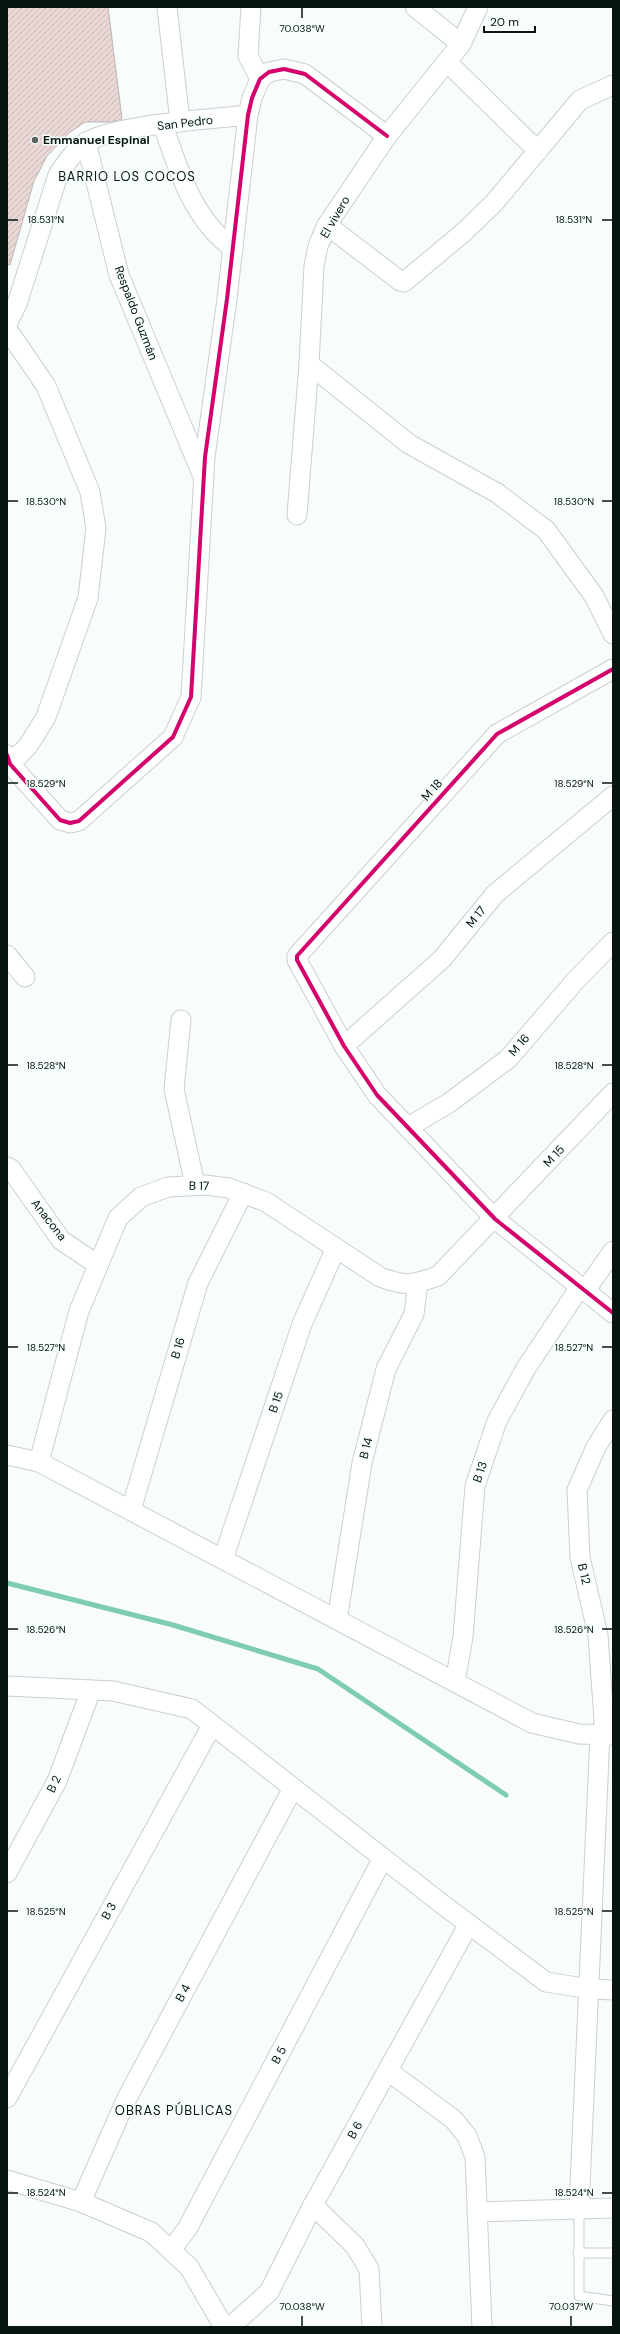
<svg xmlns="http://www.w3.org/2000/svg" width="620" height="2334" viewBox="0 0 620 2334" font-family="'DM Sans',sans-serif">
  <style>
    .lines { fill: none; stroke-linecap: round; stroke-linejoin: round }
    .stream { stroke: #7eccb2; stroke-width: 5 }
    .building { fill: url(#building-hatch); stroke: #bcb7b5 }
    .lane-casing { stroke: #c8d1cd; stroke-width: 11 }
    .street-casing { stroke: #c8d1cd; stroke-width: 21 }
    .lane { stroke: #fefffe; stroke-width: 9 }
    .street { stroke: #fefffe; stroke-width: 19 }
    .cycleway-casing { stroke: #f6fefa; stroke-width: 6 }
    .cycleway { stroke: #d6006c; stroke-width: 4 }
    .ticks { fill: none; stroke: #07140f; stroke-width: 1.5 }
    .poi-dot { fill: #5b6561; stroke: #f6fefa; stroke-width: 1.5 }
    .labels { text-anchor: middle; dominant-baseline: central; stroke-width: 3; stroke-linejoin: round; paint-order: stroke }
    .street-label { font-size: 12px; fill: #07140f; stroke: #f6fefa }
    .poi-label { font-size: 12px; font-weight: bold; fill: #07140f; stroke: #f6fefa; text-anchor: start }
    .neighbourhood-label { font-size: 13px; letter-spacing: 1px; fill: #07140f; stroke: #f6fefa }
    .ticks-label { font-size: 10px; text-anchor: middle; fill: #07140f; stroke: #f6fefa; stroke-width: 3; stroke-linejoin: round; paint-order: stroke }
  </style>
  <defs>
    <pattern id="building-hatch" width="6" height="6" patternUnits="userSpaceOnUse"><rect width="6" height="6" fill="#e9d8d6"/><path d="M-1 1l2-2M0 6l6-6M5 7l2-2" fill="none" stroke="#c6b8b6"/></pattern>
  </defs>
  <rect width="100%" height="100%" fill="#f8fcfa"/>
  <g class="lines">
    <polyline class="stream" points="7,1583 173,1625 318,1669 506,1795"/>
  </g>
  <polygon class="building" points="7,7 108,7 122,119 111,122 85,122 69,133 47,156 34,181 10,265 7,264"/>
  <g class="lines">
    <defs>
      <g id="lane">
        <polyline points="579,2208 579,2296 613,2301"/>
        <polyline points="578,2253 613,2253"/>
      </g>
      <g id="street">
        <polyline points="167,7 180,122"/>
        <polyline points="251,7 248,56 260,79"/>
        <polyline points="415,7 461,44"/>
        <polyline points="448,63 538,151"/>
        <path d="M163,125C178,169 193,220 233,248"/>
        <polyline points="86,142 119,275 202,474"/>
        <polyline points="327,225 400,281 404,282 464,232 494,203 580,100 613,85"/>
        <path d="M7,324L17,304L58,175C66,163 74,151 86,143C110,125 214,119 248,115"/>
        <polyline points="7,329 46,386 90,492 96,528 88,598 46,717 28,746 10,764"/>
        <polyline points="309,364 409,444 497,493 546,530 594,596 613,634"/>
        <polyline points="297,515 309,364 314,266 318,246 327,225 387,136 461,44 478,7"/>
        <polyline points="613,669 497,734 297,956 297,960 344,1046 377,1095 495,1219 613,1313"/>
        <polyline points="7,755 10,764 60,820 70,823 79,821 173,737 191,697 205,457 227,299 248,115 252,98 260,79 269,72 284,69 305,74 387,136"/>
        <polyline points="7,955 25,977"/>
        <polyline points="181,1020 174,1089 195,1185"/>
        <polyline points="344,1046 442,959 495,894 613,796"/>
        <polyline points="408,1127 449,1103 508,1059 576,980 613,942"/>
        <polyline points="7,1167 11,1169 61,1240 98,1265"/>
        <polyline points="585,1291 613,1251"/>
        <polyline points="7,1455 39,1462 532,1723 579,1734 613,1735"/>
        <path d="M39,1462L79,1311L118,1218L141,1197L168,1187L205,1185L229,1188L266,1202L380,1277C406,1287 412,1285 438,1276L613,1093"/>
        <polyline points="131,1510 198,1283 243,1193"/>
        <polyline points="223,1559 302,1324 336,1248"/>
        <polyline points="337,1620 362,1463 386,1369 414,1314 418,1283"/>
        <polyline points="455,1682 463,1637 475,1486 497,1421 526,1368 580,1287"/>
        <polyline points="7,1686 113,1691 192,1709 442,1904 546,1982 590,1989 613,1990"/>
        <polyline points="603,1734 604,1720 598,1635 580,1557 577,1490 596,1447 613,1420"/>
        <polyline points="7,1873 57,1781 91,1690"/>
        <polyline points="388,2071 453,2119 467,2136 475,2157 482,2327"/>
        <polyline points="7,2098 212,1725"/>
        <polyline points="7,2180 81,2202 151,2232 189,2267 224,2327"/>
        <polyline points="81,2202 127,2098 293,1788"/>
        <polyline points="313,2205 355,2246 369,2269 372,2327"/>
        <polyline points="579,2208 600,1734"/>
        <polyline points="477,2212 613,2208"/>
        <polyline points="171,2250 187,2229 383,1858"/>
        <polyline points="230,2327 269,2292 313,2205 469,1924"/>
      </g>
    </defs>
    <use href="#lane" class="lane-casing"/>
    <use href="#street" class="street-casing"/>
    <use href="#lane" class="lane"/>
    <use href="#street" class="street"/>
    <defs>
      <g id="cycleway">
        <polyline points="613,669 497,734 297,956 297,960 344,1046 377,1095 495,1219 613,1313"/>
        <polyline points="7,755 10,764 60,820 70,823 79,821 173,737 191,697 205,457 227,299 248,115 252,98 260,79 269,72 284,69 305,74 387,136"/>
      </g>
    </defs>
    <use href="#cycleway" class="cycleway-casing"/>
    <use href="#cycleway" class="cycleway"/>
  </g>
  <path class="ticks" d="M302,8V18M8,220H18M602,220H612M8,501H18M602,501H612M8,783H18M602,783H612M8,1065H18M602,1065H612M8,1347H18M602,1347H612M8,1629H18M602,1629H612M8,1911H18M602,1911H612M8,2193H18M602,2193H612M302,2316V2326M571,2316V2326"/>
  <circle class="poi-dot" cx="35" cy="140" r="4"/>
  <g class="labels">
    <g class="street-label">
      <text transform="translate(185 123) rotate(-7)">San Pedro</text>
      <text transform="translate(335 217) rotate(-60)">El vivero</text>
      <text transform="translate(136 313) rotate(69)">Respaldo Guzmán</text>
      <text transform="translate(432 790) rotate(-48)">M 18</text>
      <text transform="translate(476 917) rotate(-51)">M 17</text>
      <text transform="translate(519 1045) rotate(-49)">M 16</text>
      <text transform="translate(554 1156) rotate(-47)">M 15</text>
      <text transform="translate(199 1186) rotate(1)">B 17</text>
      <text transform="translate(49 1220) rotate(52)">Anacona</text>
      <text transform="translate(178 1348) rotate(-74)">B 16</text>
      <text transform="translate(276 1402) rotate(-71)">B 15</text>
      <text transform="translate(366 1448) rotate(-76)">B 14</text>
      <text transform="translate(480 1472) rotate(-72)">B 13</text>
      <text transform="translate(584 1574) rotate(77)">B 12</text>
      <text transform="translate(54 1784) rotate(-64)">B 2</text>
      <text transform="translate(109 1911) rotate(-61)">B 3</text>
      <text transform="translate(183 1993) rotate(-62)">B 4</text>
      <text transform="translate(279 2055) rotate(-62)">B 5</text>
      <text transform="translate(355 2130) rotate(-61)">B 6</text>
    </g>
    <g class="poi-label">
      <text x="43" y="140">Emmanuel Espinal</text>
    </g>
    <g class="neighbourhood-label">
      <text x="127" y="176">BARRIO LOS COCOS</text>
      <text x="174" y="2110">OBRAS PÚBLICAS</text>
    </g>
  </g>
  <g class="ticks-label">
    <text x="302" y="32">70.038°W</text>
    <text x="46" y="223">18.531°N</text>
    <text x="574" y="223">18.531°N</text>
    <text x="46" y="505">18.530°N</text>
    <text x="574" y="505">18.530°N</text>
    <text x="46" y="787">18.529°N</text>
    <text x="574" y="787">18.529°N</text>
    <text x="46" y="1069">18.528°N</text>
    <text x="574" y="1069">18.528°N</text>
    <text x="46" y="1351">18.527°N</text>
    <text x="574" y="1351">18.527°N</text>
    <text x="46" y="1633">18.526°N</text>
    <text x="574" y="1633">18.526°N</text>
    <text x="46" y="1915">18.525°N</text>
    <text x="574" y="1915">18.525°N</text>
    <text x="46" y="2196">18.524°N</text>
    <text x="574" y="2196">18.524°N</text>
    <text x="302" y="2310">70.038°W</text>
    <text x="571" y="2310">70.037°W</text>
  </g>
  <rect width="620" height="2334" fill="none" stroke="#07140f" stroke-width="16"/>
  <path d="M484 26v6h51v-6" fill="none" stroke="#07140f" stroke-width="2"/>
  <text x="490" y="26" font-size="12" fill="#07140f" stroke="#f6fefa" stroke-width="3" paint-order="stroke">20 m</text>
</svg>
